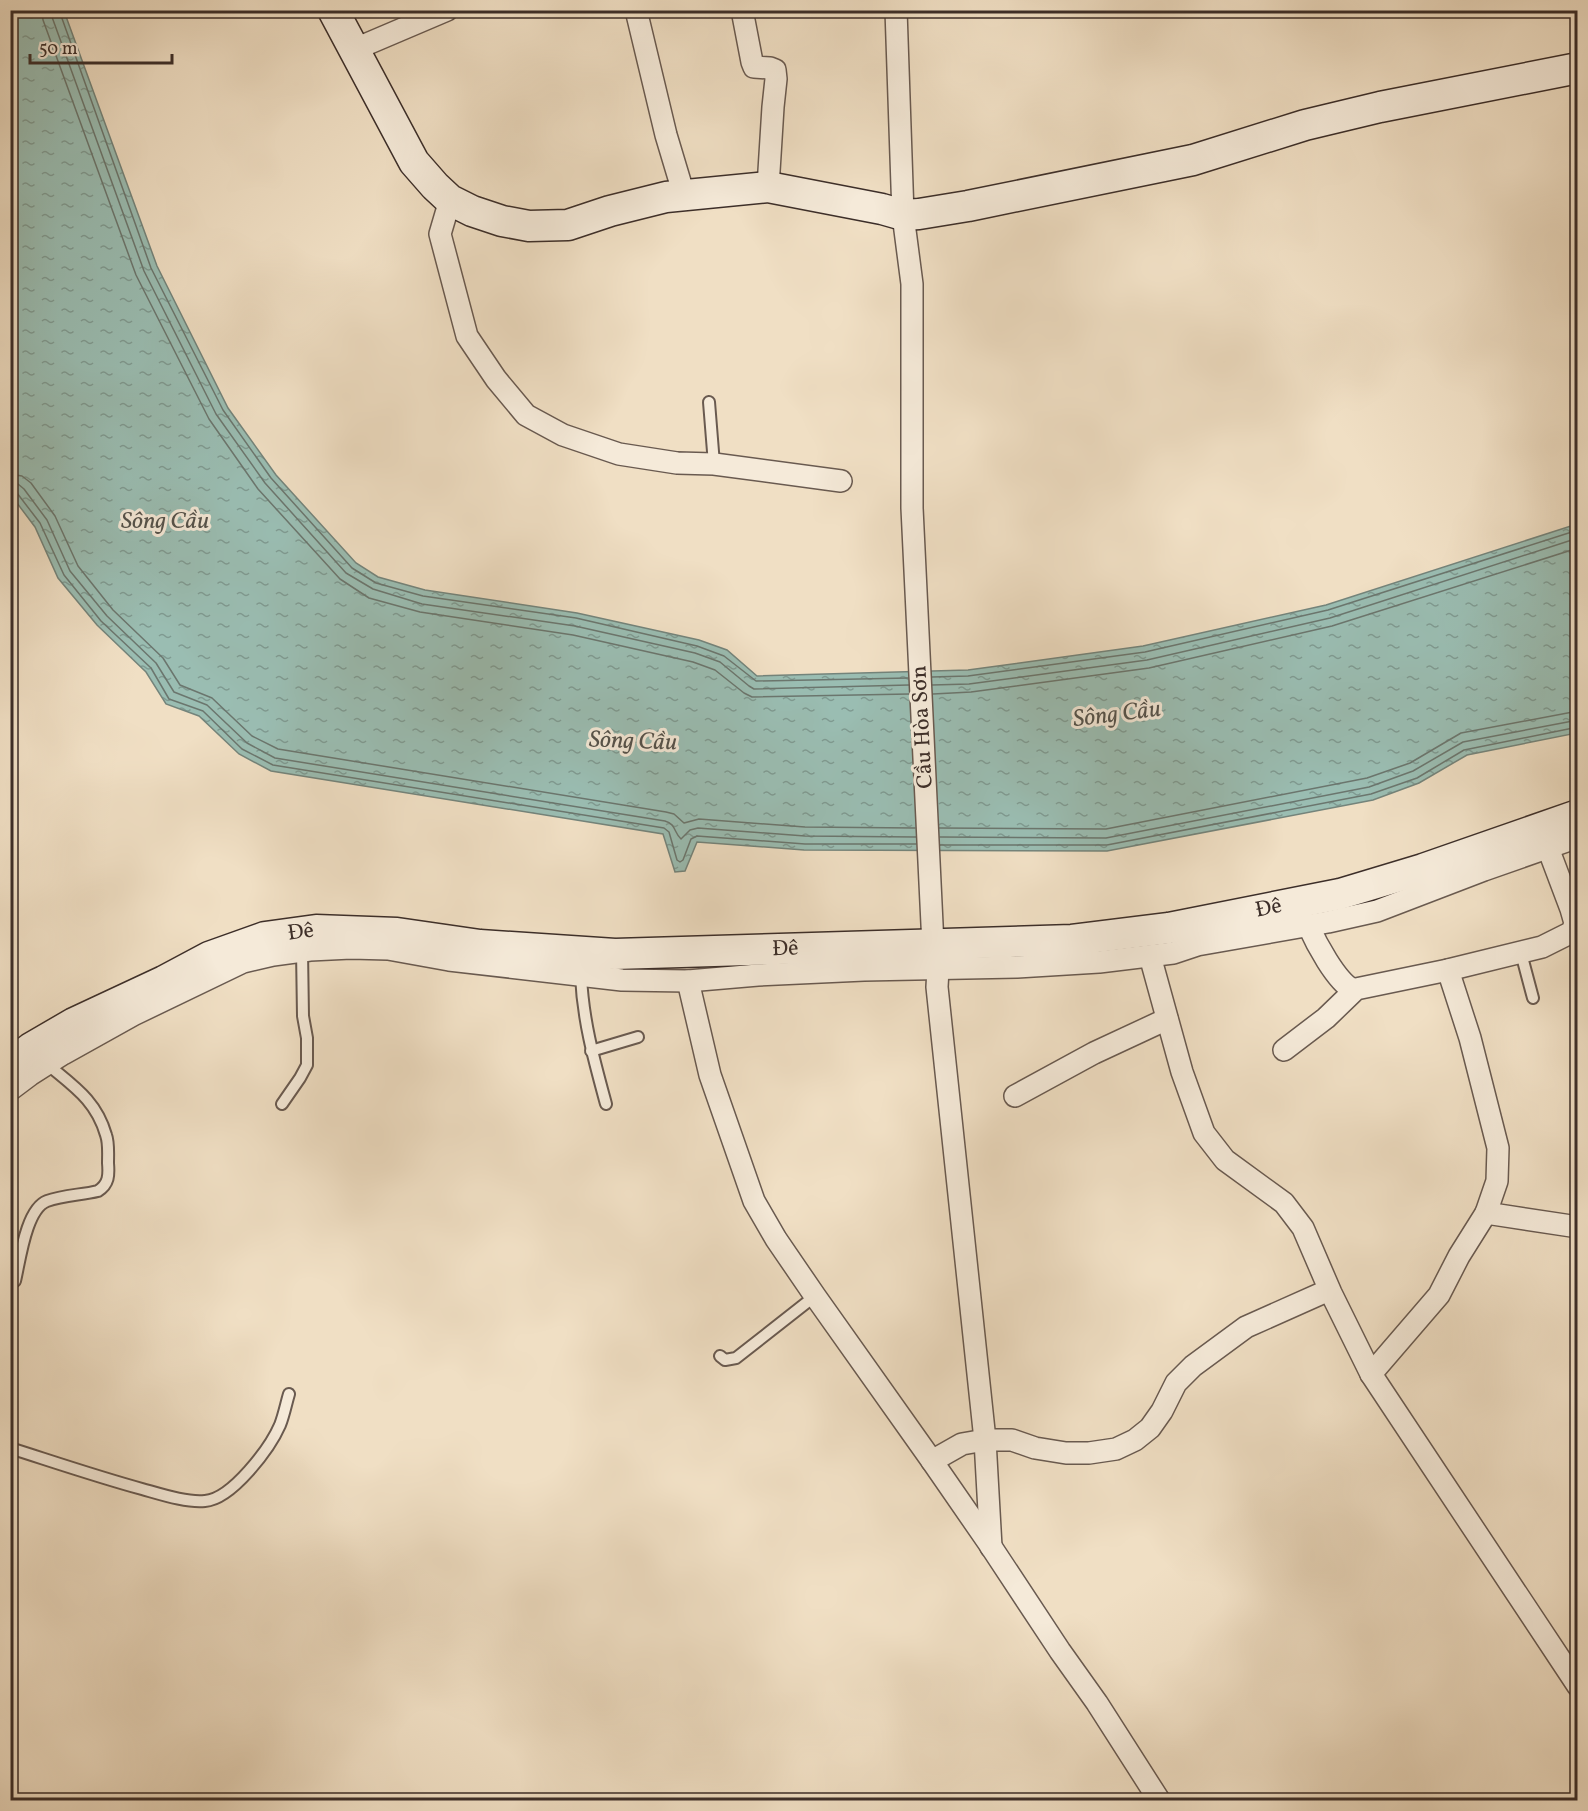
<svg xmlns="http://www.w3.org/2000/svg" width="1588" height="1811" viewBox="0 0 1588 1811" font-family="Vollkorn,serif">
  <style>
    .water { fill: url(#water-ripples); stroke: #74847b; stroke-width: 1.5 }
    .lines { fill: none; stroke-linecap: round; stroke-linejoin: round }
    .shore { stroke: #6b766e; stroke-width: 1.5 }
    .lane-casing { stroke: #695a50; stroke-width: 14 }
    .street-casing { stroke: #695a50; stroke-width: 24 }
    .secondary-casing { stroke: #3c2e29; stroke-width: 33 }
    .lane { stroke: #f5ead9; stroke-width: 10 }
    .street { stroke: #f5ead9; stroke-width: 21 }
    .secondary { stroke: #f5ead9; stroke-width: 30 }
    .labels { text-anchor: middle; dominant-baseline: central; stroke-width: 6; stroke-linejoin: round; paint-order: stroke }
    .street-label { font-size: 22px; fill: #3c2e29; stroke: #f5ead9 }
    .water-label { font-size: 24px; font-style: italic; fill: #54524b; stroke: #f5ead9 }
  </style>
  <defs>
    <pattern id="water-ripples" width="26" height="14" patternUnits="userSpaceOnUse" patternTransform="scale(1.5)"><rect width="26" height="14" fill="#9abdb2"/><path d="M2 4q2-2 4 0t4 0M15 11q2-2 4 0t4 0" fill="none" stroke="#7f9a91"/></pattern>
  </defs>
  <rect width="100%" height="100%" fill="#f0dfc4"/>
  <filter id="stains"><feTurbulence type="fractalNoise" baseFrequency=".00333" numOctaves="4"/><feColorMatrix values="0 0 0 0 .2 0 0 0 0 .09 0 0 0 0 .02 0 0 0 .5 -.17"/></filter>
  <radialGradient id="worn" r=".72"><stop offset=".6" stop-color="#630" stop-opacity="0"/><stop offset="1" stop-color="#630" stop-opacity=".3"/></radialGradient>
  <polygon class="water" points="11,11 64,11 157,266 228,408 276,475 356,563 378,577 425,590 577,613 699,640 727,650 757,676 968,670 1143,646 1326,605 1577,524 1577,733 1467,755 1419,783 1373,800 1107,851 804,850 697,842 685,871 675,872 663,834 271,771 239,754 199,716 166,704 146,672 97,625 58,578 35,527 11,495"/>
  <g class="lines">
    <g class="shore">
      <polyline points="42,10 43,20 136,275 209,419 258,489 340,579 369,598 420,612 573,635 693,662 715,670 744,693 752,697 909,694"/>
      <polyline points="51,10 52,17 144,271 216,414 265,483 346,573 373,589 422,604 575,626 695,653 720,662 749,686 754,689 909,685"/>
      <polyline points="59,10 151,268 223,410 271,478 352,568 376,583 423,596 576,618 697,646 724,656 756,681 908,678"/>
      <polyline points="10,474 22,476 31,483 55,516 78,566 113,610 163,658 180,685 212,698 252,736 278,749 666,812 674,814 684,823 699,819 805,827 915,828"/>
      <path d="M10,483L18,484L24,489L47,520L70,571L107,616L156,663L174,692L207,705L247,743L275,758L665,821C676,824 674,833 681,839L690,830L698,828L805,836L916,837"/>
      <polyline points="10,491 17,493 40,523 64,575 101,621 151,668 169,699 203,711 242,749 273,765 664,828 669,832 677,860 680,862 683,860 691,839 697,836 805,844 916,844"/>
      <polyline points="932,677 968,676 1145,652 1328,610 1578,530"/>
      <polyline points="932,685 969,684 1147,660 1330,618 1578,538"/>
      <polyline points="933,694 971,692 1149,668 1332,626 1578,548"/>
      <polyline points="939,828 1106,829 1367,778 1410,763 1461,733 1578,711"/>
      <polyline points="940,837 1106,838 1369,787 1413,771 1463,742 1578,720"/>
      <polyline points="940,845 1107,845 1371,794 1417,778 1464,750 1578,727"/>
    </g>
    <defs>
      <g id="lane">
        <polyline points="709,402 714,464"/>
        <polyline points="1521,953 1533,998"/>
        <path d="M581,976C583,1021 594,1060 606,1104"/>
        <polyline points="591,1051 638,1037"/>
        <polyline points="282,1104 300,1078 307,1065 307,1038 303,1016 302,951"/>
        <path d="M15,1281C20,1260 26,1209 47,1201C63,1195 82,1195 98,1191C109,1184 109,1175 108,1163C108,1154 109,1143 106,1135C96,1100 73,1086 47,1064"/>
        <polyline points="720,1356 725,1360 736,1358 815,1296"/>
        <path d="M10,1448C54,1462 98,1477 142,1489C160,1494 187,1503 205,1501C232,1499 270,1448 280,1425C284,1415 286,1404 289,1394"/>
      </g>
      <g id="street">
        <polyline points="636,10 666,135 684,195"/>
        <polyline points="742,10 752,62 754,67 770,68 775,70 776,79 773,107 768,187"/>
        <polyline points="896,10 903,215 912,284 912,508 933,945 938,969 937,987 985,1440 991,1547"/>
        <polyline points="353,50 447,10"/>
        <polyline points="450,200 440,234 467,336 496,379 526,415 563,435 619,454 677,463 714,464 841,481"/>
        <path d="M1308,925C1316,943 1336,981 1353,990"/>
        <polyline points="1150,956 1182,1072 1204,1133 1225,1160 1284,1203 1303,1228 1331,1293 1371,1374 1578,1686"/>
        <polyline points="688,981 710,1075 754,1201 776,1239 815,1296 932,1461 988,1542 1060,1651 1097,1703 1159,1800"/>
        <polyline points="1284,1050 1326,1018 1356,989 1448,970 1542,947 1572,932 1575,923 1571,909 1548,848"/>
        <polyline points="10,1090 30,1075 63,1054 133,1015 243,962 273,955 310,950 351,948 388,949 449,960 622,980 688,981 758,975 864,970 1017,967 1099,962 1173,953 1197,945 1328,922 1377,911 1484,870 1578,837"/>
        <polyline points="1015,1096 1094,1053 1167,1019"/>
        <polyline points="1486,1213 1578,1227"/>
        <polyline points="1371,1374 1439,1295 1459,1256 1486,1213 1497,1181 1498,1148 1470,1038 1448,970"/>
        <polyline points="932,1461 962,1444 985,1440 1012,1440 1035,1448 1066,1453 1089,1453 1116,1449 1135,1440 1150,1428 1162,1411 1176,1383 1193,1366 1246,1327 1329,1290"/>
      </g>
      <g id="secondary">
        <polyline points="333,10 414,162 435,186 450,200 472,211 502,221 529,226 568,225 610,211 666,197 768,187 882,209 903,215 919,214 968,206 1193,160 1305,125 1380,107 1578,68"/>
        <path id="s1" d="M10,1064L31,1048L74,1023L164,981L209,957L265,937L316,930L397,933L480,945L615,954L1072,940L1169,928L1340,894L1423,869L1578,815"/>
      </g>
    </defs>
    <use href="#lane" class="lane-casing"/>
    <use href="#street" class="street-casing"/>
    <use href="#secondary" class="secondary-casing"/>
    <use href="#lane" class="lane"/>
    <use href="#street" class="street"/>
    <use href="#secondary" class="secondary"/>
  </g>
  <g class="labels">
    <g class="street-label">
      <text transform="translate(923 727) rotate(-93)">Cầu Hòa Sơn</text>
      <text stroke="none"><textPath href="#s1" startOffset="1294">Đê</textPath></text>
      <text stroke="none"><textPath href="#s1" startOffset="322">Đê</textPath></text>
      <text stroke="none"><textPath href="#s1" startOffset="808">Đê</textPath></text>
    </g>
    <g class="water-label">
      <text x="165" y="522">Sông Cầu</text>
      <text transform="translate(1117 715) rotate(-7)">Sông Cầu</text>
      <text transform="translate(633 742) rotate(2)">Sông Cầu</text>
    </g>
  </g>
  <rect width="1588" height="1811" fill="none" stroke="#f0dfc4" stroke-width="36"/>
  <rect x="12" y="12" width="1564" height="1787" fill="none" stroke="#3c2e29" stroke-width="3"/>
  <rect x="18" y="18" width="1552" height="1775" fill="none" stroke="#3c2e29" stroke-width="1.5"/>
  <path d="M30 54v9h142v-9" fill="none" stroke="#3c2e29" stroke-width="3"/>
  <text x="39" y="54" font-size="18" fill="#3c2e29" stroke="#f5ead9" stroke-width="4.5" paint-order="stroke">50 m</text>
  <rect width="100%" height="100%" filter="url(#stains)"/>
  <rect width="100%" height="100%" fill="url(#worn)"/>
</svg>
